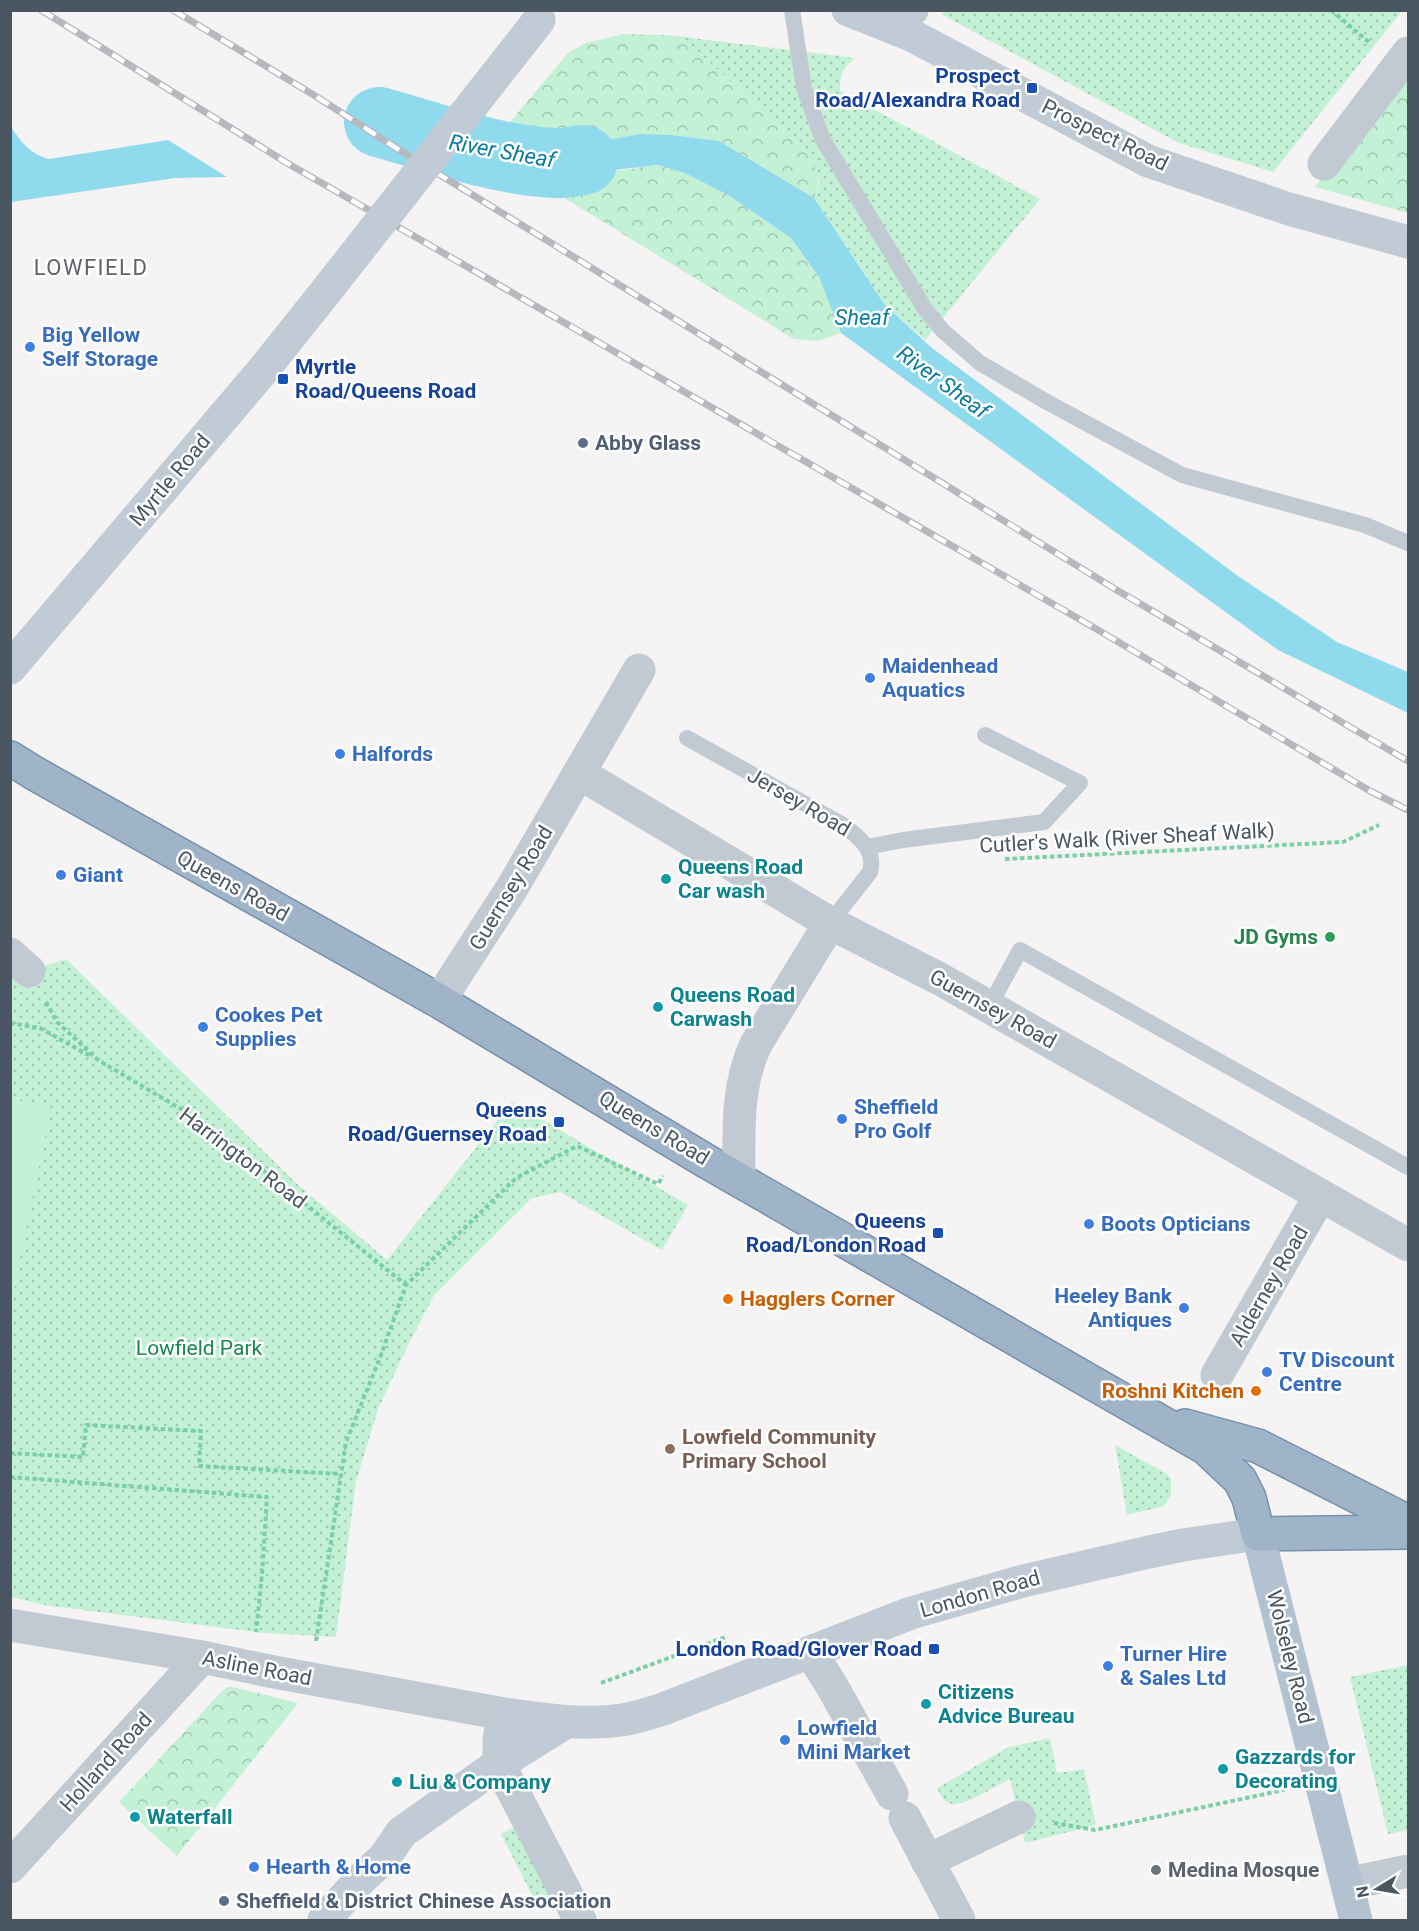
<svg xmlns="http://www.w3.org/2000/svg" width="1419" height="1931" viewBox="0 0 1419 1931" font-family="Roboto,sans-serif">
  <style>
    .green { fill: url(#green-dots) }
    .forest { fill: url(#forest-crowns) }
    .pitch { fill: #c3f1d5 }
    .water { fill: #90daee }
    .lines { fill: none; stroke-linecap: round; stroke-linejoin: round }
    .river { stroke: #90daee; stroke-width: 70 }
    .trunk-casing { stroke: #7690ad; stroke-width: 36 }
    .path { stroke: #7ad0a6; stroke-width: 4; stroke-dasharray: 4.5 3; stroke-linecap: butt }
    .service { stroke: #c1cad2; stroke-width: 16 }
    .minor { stroke: #c1cad2; stroke-width: 33 }
    .tertiary { stroke: #c1cad2; stroke-width: 33 }
    .secondary { stroke: #c1cbd6; stroke-width: 33 }
    .primary { stroke: #b3c2d1; stroke-width: 33 }
    .trunk { stroke: #9fb4c9; stroke-width: 33 }
    .rail-casing { stroke: #b5b8bd; stroke-width: 7 }
    .rail { stroke: #fff; stroke-width: 4.5; stroke-dasharray: 14; stroke-linecap: butt }
    .secondary-bridge { stroke: #c1cbd6; stroke-width: 33 }
    .transit-dot { fill: #1a4fb4; stroke: #fff; stroke-width: 2 }
    .shop-dot { fill: #3f7fe0; stroke: #fff; stroke-width: 2 }
    .service-dot { fill: #5c6f8a; stroke: #fff; stroke-width: 2 }
    .culture-dot { fill: #0f9aa8; stroke: #fff; stroke-width: 2 }
    .leisure-dot { fill: #2e9e5b; stroke: #fff; stroke-width: 2 }
    .food-dot { fill: #e8710a; stroke: #fff; stroke-width: 2 }
    .education-dot { fill: #8d6e63; stroke: #fff; stroke-width: 2 }
    .worship-dot { fill: #6b7280; stroke: #fff; stroke-width: 2 }
    .labels { text-anchor: middle; dominant-baseline: central; stroke-width: 5; stroke-linejoin: round; paint-order: stroke }
    .transit-label { font-size: 21px; font-weight: bold; fill: #164399; stroke: #fff; text-anchor: end }
    .street-label { font-size: 21px; fill: #4a5661; stroke: #fff }
    .shop-label { font-size: 21px; font-weight: bold; fill: #366cbe; stroke: #fff; text-anchor: start }
    .service-label { font-size: 21px; font-weight: bold; fill: #4e5e75; stroke: #fff; text-anchor: start }
    .culture-label { font-size: 21px; font-weight: bold; fill: #0d838f; stroke: #fff; text-anchor: start }
    .leisure-label { font-size: 21px; font-weight: bold; fill: #27864d; stroke: #fff; text-anchor: end }
    .food-label { font-size: 21px; font-weight: bold; fill: #c56008; stroke: #fff; text-anchor: start }
    .park-label { font-size: 21px; fill: #17864f; stroke: #fff }
    .education-label { font-size: 21px; font-weight: bold; fill: #785e54; stroke: #fff; text-anchor: start }
    .worship-label { font-size: 21px; font-weight: bold; fill: #5b616d; stroke: #fff; text-anchor: start }
    .water-label { font-size: 22px; font-style: italic; fill: #0c7c9b; stroke: #fff }
    .neighbourhood-label { font-size: 22px; letter-spacing: 1.5px; fill: #5f6368; stroke: #fff }
  </style>
  <defs>
    <pattern id="green-dots" width="8" height="8" patternUnits="userSpaceOnUse" patternTransform="scale(1.5)"><rect width="8" height="8" fill="#c3f1d5"/><path d="M2 2h.1M6 6h.1" fill="none" stroke="#a0c6b0" stroke-width="1.8" stroke-linecap="round"/></pattern>
    <pattern id="forest-crowns" width="20" height="18" patternUnits="userSpaceOnUse" patternTransform="scale(1.5)"><rect width="20" height="18" fill="#c3f1d5"/><path d="M2 6a3 3 0 1 1 6 0M12 15a3 3 0 1 1 6 0" fill="none" stroke="#a0c6b0"/></pattern>
  </defs>
  <rect width="100%" height="100%" fill="#f5f3f3"/>
  <g class="green">
    <polygon points="945,10 1402,10 1402,11 1273,172 1179,143 941,14"/>
    <path d="M667,35L855,58C843,67 839,76 840,91L1040,199L925,340L884,304L814,198L820,182L805,151L692,46Z"/>
    <polygon points="66,959 295,1182 387,1260 512,1102 688,1205 662,1250 560,1192 532,1198 434,1295 407,1347 378,1409 356,1481 336,1637 264,1633 44,1605 11,1597 10,960 29,971"/>
    <polygon points="1115,1445 1167,1474 1171,1479 1171,1495 1164,1506 1127,1515"/>
    <polygon points="1408,1665 1408,1830 1388,1834 1350,1677"/>
    <path d="M1050,1738L1057,1773L1084,1769L1096,1825L1025,1843L1010,1779C997,1785 962,1809 949,1803C943,1801 940,1793 937,1788L1009,1747Z"/>
    <polygon points="522,1823 557,1895 537,1905 501,1834"/>
  </g>
  <g class="forest">
    <path d="M624,34L667,35L692,46L805,151C818,171 823,175 814,198L719,141L672,135L552,148L498,136L569,52L586,43Z"/>
    <polygon points="1408,66 1408,213 1315,187"/>
    <path d="M658,165L685,173L728,195L791,238L819,277L841,333L818,341L794,339L540,183C580,178 618,170 658,165Z"/>
    <polygon points="232,1687 298,1703 177,1856 119,1802 222,1691 228,1687"/>
  </g>
  <polygon class="pitch" points="11,1099 51,1107 11,1304 10,1099"/>
  <g class="water">
    <path d="M11,127C21,142 31,155 49,159L168,140L227,177L175,178L11,202Z"/>
    <polygon points="640,134 672,135 719,141 814,198 884,304 932,348 1238,576 1337,642 1408,672 1408,713 1278,650 841,333 819,277 791,238 728,195 685,173 658,165 614,170 586,178 540,183 477,164 498,136 552,148 565,148"/>
  </g>
  <g class="lines">
    <path class="river" d="M379,122C436,138 495,160 555,163C564,164 574,161 583,160"/>
    <defs>
      <g id="trunk">
        <polyline points="10,758 34,773 439,1001 706,1161 1206,1448 1240,1480 1249,1498 1258,1534 1408,1532"/>
        <polyline points="1185,1426 1258,1446 1408,1522"/>
      </g>
    </defs>
    <use href="#trunk" class="trunk-casing"/>
    <g class="path">
      <polyline points="1331,10 1371,44"/>
      <polyline points="1005,859 1343,842 1379,825"/>
      <polyline points="46,1002 57,1022 98,1060 203,1122 406,1285"/>
      <polyline points="10,1023 40,1028 92,1057"/>
      <polyline points="10,1453 83,1457 86,1425 201,1431 199,1466 341,1474"/>
      <polyline points="10,1477 267,1497 262,1574 256,1632"/>
      <polyline points="316,1641 346,1442 381,1355 406,1285 516,1178 577,1146 658,1184 663,1176"/>
      <polyline points="601,1683 723,1638 726,1647"/>
      <polyline points="1054,1823 1095,1830 1284,1790"/>
    </g>
    <g class="service">
      <polyline points="792,10 804,88 823,140 925,309 943,331 980,363 1047,402 1182,475 1365,525 1408,543"/>
      <path d="M687,738L843,825C859,837 876,850 870,872L830,923"/>
      <polyline points="867,847 903,840 1044,822 1080,783 985,735"/>
      <polyline points="989,1007 1020,950 1408,1167"/>
    </g>
    <g class="minor">
      <polyline points="895,28 912,10"/>
      <polyline points="1324,164 1408,53"/>
      <polyline points="639,670 579,773 830,923 940,979 1408,1245"/>
      <polyline points="10,954 29,971"/>
      <polyline points="439,1001 512,888 579,773"/>
      <path d="M739,1178C739,1133 736,1086 756,1044L830,923"/>
      <polyline points="1217,1375 1320,1196"/>
      <polyline points="811,1653 832,1686 892,1794"/>
      <polyline points="499,1764 580,1920"/>
      <polyline points="905,1818 959,1920"/>
      <polyline points="927,1861 1019,1817"/>
      <polyline points="10,1867 202,1657"/>
      <polyline points="1347,1884 1408,1871"/>
    </g>
    <polyline class="tertiary" points="10,1625 202,1657 274,1672 504,1714"/>
    <g class="secondary">
      <polyline points="848,10 911,35 1148,161 1289,209 1408,242"/>
      <polyline points="10,668 264,369 327,290"/>
      <path d="M499,1764V1738L504,1714C544,1719 582,1726 622,1720C636,1718 650,1713 663,1709L911,1613L1023,1581L1149,1552L1183,1545L1258,1534"/>
      <polyline points="324,1920 363,1877 384,1858 402,1832 499,1764 566,1722"/>
    </g>
    <polyline class="primary" points="1258,1534 1356,1920"/>
    <use href="#trunk" class="trunk"/>
    <defs>
      <g id="rail">
        <polyline points="41,10 287,163 1093,627 1370,791 1408,810"/>
        <polyline points="173,10 317,97 393,146 1115,589 1408,761"/>
      </g>
    </defs>
    <use href="#rail" class="rail-casing"/>
    <use href="#rail" class="rail"/>
    <polyline class="secondary-bridge" points="327,290 539,20"/>
  </g>
  <g class="transit-dot">
    <rect x="1026" y="82" width="12" height="12" rx="3"/>
    <rect x="277" y="373" width="12" height="12" rx="3"/>
    <rect x="553" y="1116" width="12" height="12" rx="3"/>
    <rect x="932" y="1227" width="12" height="12" rx="3"/>
    <rect x="928" y="1643" width="12" height="12" rx="3"/>
  </g>
  <g class="shop-dot">
    <circle cx="30" cy="347" r="6"/>
    <circle cx="870" cy="678" r="6"/>
    <circle cx="340" cy="754" r="6"/>
    <circle cx="61" cy="875" r="6"/>
    <circle cx="203" cy="1027" r="6"/>
    <circle cx="842" cy="1119" r="6"/>
    <circle cx="1089" cy="1224" r="6"/>
    <circle cx="1184" cy="1308" r="6"/>
    <circle cx="1267" cy="1372" r="6"/>
    <circle cx="1108" cy="1666" r="6"/>
    <circle cx="785" cy="1740" r="6"/>
    <circle cx="254" cy="1867" r="6"/>
  </g>
  <g class="service-dot">
    <circle cx="583" cy="443" r="6"/>
    <circle cx="224" cy="1901" r="6"/>
  </g>
  <g class="culture-dot">
    <circle cx="666" cy="879" r="6"/>
    <circle cx="658" cy="1007" r="6"/>
    <circle cx="926" cy="1704" r="6"/>
    <circle cx="1223" cy="1769" r="6"/>
    <circle cx="397" cy="1782" r="6"/>
    <circle cx="135" cy="1817" r="6"/>
  </g>
  <circle class="leisure-dot" cx="1330" cy="937" r="6"/>
  <g class="food-dot">
    <circle cx="728" cy="1299" r="6"/>
    <circle cx="1256" cy="1391" r="6"/>
  </g>
  <circle class="education-dot" cx="670" cy="1449" r="6"/>
  <circle class="worship-dot" cx="1156" cy="1870" r="6"/>
  <g class="labels">
    <g class="transit-label">
      <text x="1020" y="76">Prospect<tspan x="1020" dy="24">Road/Alexandra Road</tspan></text>
      <text x="295" y="367" text-anchor="start">Myrtle<tspan x="295" dy="24">Road/Queens Road</tspan></text>
      <text x="547" y="1110">Queens<tspan x="547" dy="24">Road/Guernsey Road</tspan></text>
      <text x="926" y="1221">Queens<tspan x="926" dy="24">Road/London Road</tspan></text>
      <text x="922" y="1649">London Road/Glover Road</text>
    </g>
    <g class="street-label">
      <text transform="translate(1105 135) rotate(26)">Prospect Road</text>
      <text transform="translate(170 480) rotate(-50)">Myrtle Road</text>
      <text transform="translate(799 802) rotate(30)">Jersey Road</text>
      <text transform="translate(1127 838) rotate(-3)">Cutler's Walk (River Sheaf Walk)</text>
      <text transform="translate(233 886) rotate(29)">Queens Road</text>
      <text transform="translate(511 888) rotate(-59)">Guernsey Road</text>
      <text transform="translate(993 1009) rotate(29)">Guernsey Road</text>
      <text transform="translate(654 1128) rotate(31)">Queens Road</text>
      <text transform="translate(243 1158) rotate(37)">Harrington Road</text>
      <text transform="translate(1269 1286) rotate(-60)">Alderney Road</text>
      <text transform="translate(980 1594) rotate(-16)">London Road</text>
      <text transform="translate(1290 1657) rotate(76)">Wolseley Road</text>
      <text transform="translate(257 1668) rotate(11)">Asline Road</text>
      <text transform="translate(106 1762) rotate(-48)">Holland Road</text>
    </g>
    <g class="shop-label">
      <text x="42" y="335">Big Yellow<tspan x="42" dy="24">Self Storage</tspan></text>
      <text x="882" y="666">Maidenhead<tspan x="882" dy="24">Aquatics</tspan></text>
      <text x="352" y="754">Halfords</text>
      <text x="73" y="875">Giant</text>
      <text x="215" y="1015">Cookes Pet<tspan x="215" dy="24">Supplies</tspan></text>
      <text x="854" y="1107">Sheffield<tspan x="854" dy="24">Pro Golf</tspan></text>
      <text x="1101" y="1224">Boots Opticians</text>
      <text x="1172" y="1296" text-anchor="end">Heeley Bank<tspan x="1172" dy="24">Antiques</tspan></text>
      <text x="1279" y="1360">TV Discount<tspan x="1279" dy="24">Centre</tspan></text>
      <text x="1120" y="1654">Turner Hire<tspan x="1120" dy="24">&amp; Sales Ltd</tspan></text>
      <text x="797" y="1728">Lowfield<tspan x="797" dy="24">Mini Market</tspan></text>
      <text x="266" y="1867">Hearth &amp; Home</text>
    </g>
    <g class="service-label">
      <text x="595" y="443">Abby Glass</text>
      <text x="236" y="1901">Sheffield &amp; District Chinese Association</text>
    </g>
    <g class="culture-label">
      <text x="678" y="867">Queens Road<tspan x="678" dy="24">Car wash</tspan></text>
      <text x="670" y="995">Queens Road<tspan x="670" dy="24">Carwash</tspan></text>
      <text x="938" y="1692">Citizens<tspan x="938" dy="24">Advice Bureau</tspan></text>
      <text x="1235" y="1757">Gazzards for<tspan x="1235" dy="24">Decorating</tspan></text>
      <text x="409" y="1782">Liu &amp; Company</text>
      <text x="147" y="1817">Waterfall</text>
    </g>
    <g class="leisure-label">
      <text x="1318" y="937">JD Gyms</text>
    </g>
    <g class="food-label">
      <text x="740" y="1299">Hagglers Corner</text>
      <text x="1244" y="1391" text-anchor="end">Roshni Kitchen</text>
    </g>
    <g class="park-label">
      <text x="199" y="1348">Lowfield Park</text>
    </g>
    <g class="education-label">
      <text x="682" y="1437">Lowfield Community<tspan x="682" dy="24">Primary School</tspan></text>
    </g>
    <g class="worship-label">
      <text x="1168" y="1870">Medina Mosque</text>
    </g>
    <g class="water-label">
      <text transform="translate(502 151) rotate(10)">River Sheaf</text>
      <text x="862" y="317">Sheaf</text>
      <text transform="translate(943 382) rotate(36)">River Sheaf</text>
    </g>
    <g class="neighbourhood-label">
      <text x="91" y="267">LOWFIELD</text>
    </g>
  </g>
  <rect width="1419" height="1931" fill="none" stroke="#4a5661" stroke-width="24"/>
  <g transform="translate(1377 1889) rotate(259)" stroke="#ffffff" stroke-width="4.5" paint-order="stroke">
  <path d="M0-4.5L10 22L0 15L-10 22Z" fill="#4a5661"/>
  <text y="-9" font-size="16" font-weight="bold" text-anchor="middle" fill="#4a5661">N</text>
  </g>
</svg>
